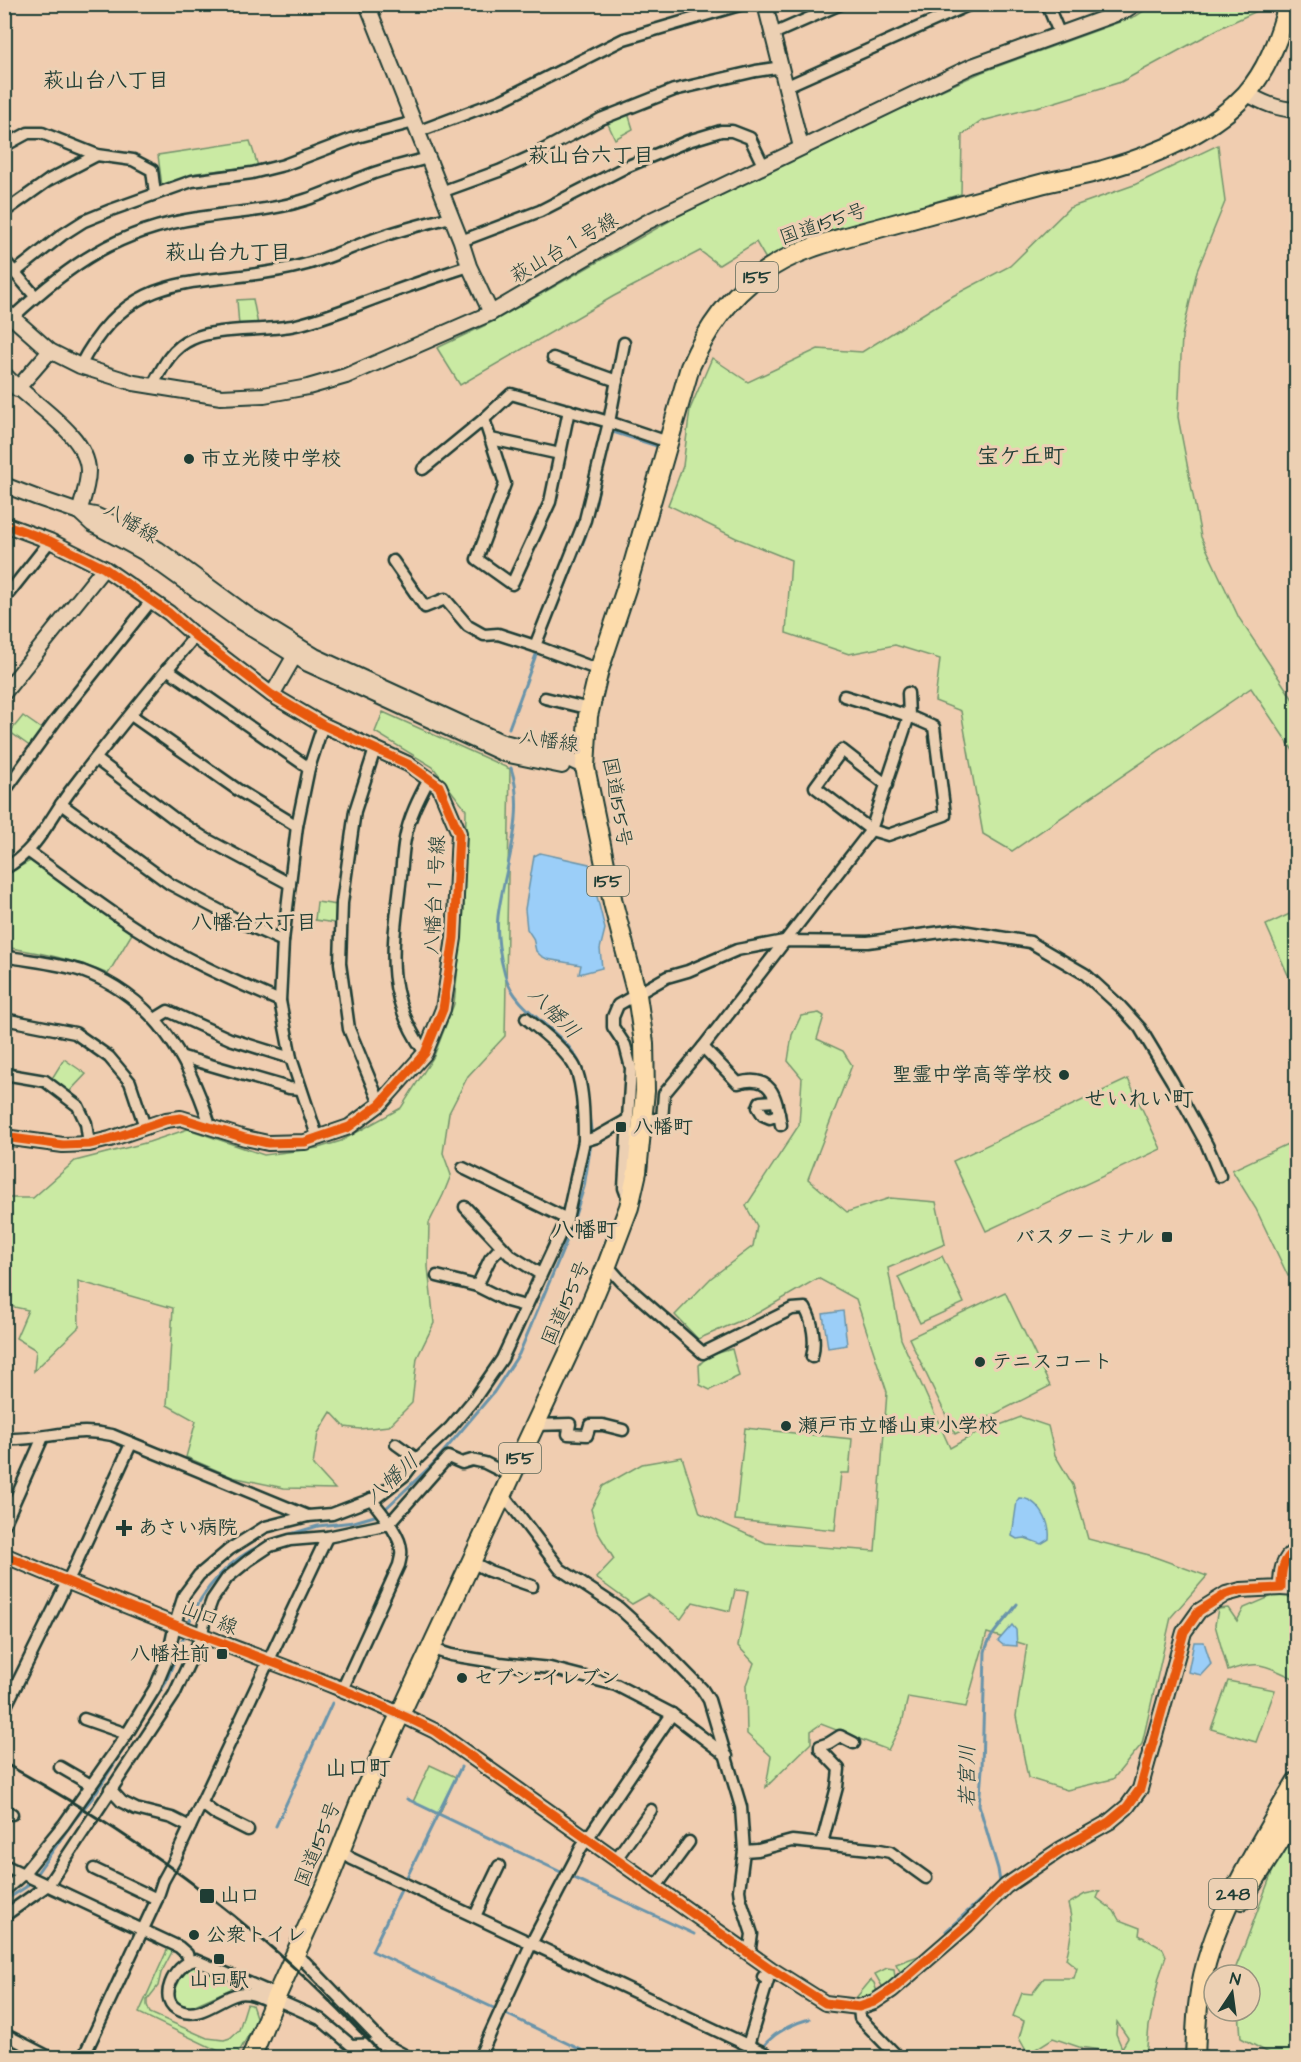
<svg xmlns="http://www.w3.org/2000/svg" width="1301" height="2062" viewBox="0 0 1301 2062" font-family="'Architects Daughter','Klee One',sans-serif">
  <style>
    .green { fill: #caeaa3; stroke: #74946c; stroke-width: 1.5; fill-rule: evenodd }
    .water { fill: #9bcef8; stroke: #6994aa; stroke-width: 1.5 }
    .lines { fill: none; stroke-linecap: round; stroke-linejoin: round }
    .stream { stroke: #6994aa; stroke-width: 3 }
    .street-casing { stroke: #1f3d34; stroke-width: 15 }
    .secondary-casing { stroke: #1f3d34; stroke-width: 18 }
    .highway-casing { stroke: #1f3d34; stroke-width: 22 }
    .street { stroke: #ecd0b3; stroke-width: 10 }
    .secondary { stroke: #ecd0b3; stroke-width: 14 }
    .highway { stroke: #fddcac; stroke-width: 18 }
    .rail { stroke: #1f3d34; stroke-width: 3 }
    .cycleway-casing { stroke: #ecd0b3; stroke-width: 13 }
    .cycleway { stroke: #e8590c; stroke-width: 9 }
    .poi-dot { fill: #1f3d34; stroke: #ecd0b3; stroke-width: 2 }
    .labels { text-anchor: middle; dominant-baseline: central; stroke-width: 6; stroke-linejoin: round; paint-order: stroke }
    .shield { fill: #ecd0b3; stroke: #5c695a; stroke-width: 1.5 }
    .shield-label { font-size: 18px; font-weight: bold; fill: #1f3d34 }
    .street-label { font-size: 20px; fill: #1f3d34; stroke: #ecd0b3 }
    .poi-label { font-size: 20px; font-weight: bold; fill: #1f3d34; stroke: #ecd0b3; text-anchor: start }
    .neighbourhood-label { font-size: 21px; font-weight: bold; fill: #1f3d34; stroke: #ecd0b3 }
    .water-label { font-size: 21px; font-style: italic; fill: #25443e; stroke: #ecd0b3 }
    .quarter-label { font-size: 22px; font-weight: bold; fill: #1f3d34; stroke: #ecd0b3 }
  </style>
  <rect width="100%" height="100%" fill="#f0cdb0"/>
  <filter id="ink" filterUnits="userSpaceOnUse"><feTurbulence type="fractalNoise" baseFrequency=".0167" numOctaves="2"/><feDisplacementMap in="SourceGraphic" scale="12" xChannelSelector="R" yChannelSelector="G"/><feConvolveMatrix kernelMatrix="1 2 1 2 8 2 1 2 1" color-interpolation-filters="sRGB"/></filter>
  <g filter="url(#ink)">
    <g class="green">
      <polygon points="1153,5 1270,5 1222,27 1121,82 1052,103 982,121 962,135 961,194 836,232 767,261 756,242 719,265 700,251 614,296 460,385 437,348 492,322 680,215 815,147 982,72 1136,16"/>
      <polygon points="628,113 633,129 615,139 607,122"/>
      <polygon points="250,141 258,166 196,173 162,186 158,155"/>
      <polygon points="1218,145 1225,202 1197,271 1182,336 1178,417 1201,537 1239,618 1296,704 1296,755 1251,688 1012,851 983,834 961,711 935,701 940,659 895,645 849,654 786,633 791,560 736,538 668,505 683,466 690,409 712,358 748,382 818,349 862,352 947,299 1010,266 1069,208 1134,185"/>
      <polygon points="253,299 258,325 239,326 237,300"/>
      <polygon points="383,712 510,769 505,1036 468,1076 449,1113 443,1153 451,1175 443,1195 429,1223 428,1267 434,1323 417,1358 412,1403 389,1426 360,1429 345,1427 331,1412 318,1433 313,1465 335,1489 284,1488 232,1477 186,1457 196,1421 167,1405 173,1308 78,1281 79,1327 34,1371 36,1350 16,1338 28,1310 5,1305 5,1198 33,1198 75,1161 149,1142 188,1129 264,1155 318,1148 341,1141 401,1108 434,1056 454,1004 464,909 466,810 433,767 375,732"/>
      <polygon points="23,716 43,730 31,747 10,732"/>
      <path d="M32,860L84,899L133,932L108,974C74,959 41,953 5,947L4,875Z"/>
      <polygon points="317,902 337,905 335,923 315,920"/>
      <polygon points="1296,911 1296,993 1266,925"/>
      <polygon points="819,1013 824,1016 817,1039 843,1051 852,1065 808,1179 847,1212 890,1198 936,1202 945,1244 888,1268 901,1339 950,1448 973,1435 1021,1417 1048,1426 1055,1455 1073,1485 1088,1539 1149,1555 1207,1576 1171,1617 1142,1744 1113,1779 1067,1790 1028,1778 1016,1716 1027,1645 987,1633 966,1707 908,1697 902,1723 888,1750 821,1724 811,1731 811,1743 766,1787 771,1756 747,1734 746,1685 754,1663 738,1646 748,1591 735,1590 730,1611 693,1602 681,1619 648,1595 632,1604 596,1578 614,1559 597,1531 591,1509 603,1486 642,1464 682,1457 700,1513 766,1543 875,1551 887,1392 856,1299 818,1278 758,1313 698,1339 675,1315 711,1278 753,1246 757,1226 746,1206 799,1125 802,1078 788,1061 792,1035 801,1016"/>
      <polygon points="64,1059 86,1074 69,1092 51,1080"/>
      <polygon points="1128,1079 1161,1149 986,1231 953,1161"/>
      <polygon points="1296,1140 1296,1271 1288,1276 1256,1209 1232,1170"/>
      <polygon points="942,1256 964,1303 920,1323 898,1277"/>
      <polygon points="1005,1292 1050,1386 955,1434 909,1338"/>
      <polygon points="732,1349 739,1376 710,1390 700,1385 699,1365 708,1356"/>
      <polygon points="745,1428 852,1439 849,1473 841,1473 835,1530 735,1520"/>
      <path d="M1277,1594L1296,1598V1679C1266,1667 1261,1658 1228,1671L1215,1625L1218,1609L1228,1608L1237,1621L1244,1608Z"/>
      <polygon points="1228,1681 1275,1690 1256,1742 1211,1729"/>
      <polygon points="430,1765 456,1777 439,1815 413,1802"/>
      <path d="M1296,1821V2057H1276L1241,2038L1239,2011H1250V1975H1237L1236,1967C1256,1918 1271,1867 1296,1821Z"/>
      <path d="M1100,1891L1097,1898L1114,1911L1119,1920L1140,1928L1139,1935L1163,1949L1166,1956L1159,1977L1149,2026L1146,2057H1130L1134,2053L1122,2049L1121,2057H1100V2050L1079,2047L1053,2038L1028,2054L1019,2038L1024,2021L1013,2016L1022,1993L1032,1994L1044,1978H1074L1077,1968L1066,1959C1071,1940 1074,1923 1068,1904L1085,1894ZM1117,2022L1128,2038L1122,2048L1116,2034Z"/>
      <polygon points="168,1948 173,1950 161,1973 158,1986 147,2000 147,2005 150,2013 207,2038 224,2040 230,2038 239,2030 247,2004 252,2005 257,2020 236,2057 231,2057 139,2013"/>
      <polygon points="921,1955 923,1956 902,1975 896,1964"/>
      <path d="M191,1964L229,1980L232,1986L231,1989L188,2008H183L175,2003C171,1987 178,1973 191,1964Z"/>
      <polygon points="887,1968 894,1969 895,1978 886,1987 882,1986 875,1974"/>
      <polygon points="871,1980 874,1983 877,1992 874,1994 855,1999"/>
    </g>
    <g class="water">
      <polygon points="540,853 589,864 605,929 600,949 602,968 579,974 581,965 547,959 541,956 536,951 533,938 527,929 525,909 534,856"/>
      <polygon points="843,1311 847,1345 828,1348 823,1314"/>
      <path d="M1019,1498C1038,1498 1051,1522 1049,1539L1041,1544L1025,1538L1017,1539L1012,1536L1017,1501Z"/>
      <polygon points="1012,1625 1016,1630 1017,1646 1003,1645 998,1641"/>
      <polygon points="1194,1642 1204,1642 1211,1664 1201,1675 1188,1672"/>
    </g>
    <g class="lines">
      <g class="stream">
        <polyline points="610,433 613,432 657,446"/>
        <polyline points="596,502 602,471"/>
        <polyline points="558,603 586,535"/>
        <polyline points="509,728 537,652"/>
        <path d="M511,768C527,816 504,868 498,916C496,934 500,958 505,975C517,1018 578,1034 584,1078"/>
        <polyline points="383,1511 434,1463 494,1392 519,1354 567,1240 584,1187 592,1137 588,1108"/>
        <polyline points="274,1539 318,1526 354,1522 378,1515"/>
        <path d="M188,1625C202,1588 231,1557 268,1542"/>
        <polyline points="407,1799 565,1874"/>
        <polyline points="276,1826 332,1703"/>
        <polyline points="572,1877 694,1934"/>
        <polyline points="406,1879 461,1767"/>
        <polyline points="401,1890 372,1951 498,2010"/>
        <polyline points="4,1901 26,1887 37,1873 75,1819 93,1797 165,1684 185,1634"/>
        <path d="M946,1931L1000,1882L998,1869L979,1805L982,1769L985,1652C989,1633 1007,1620 1017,1604"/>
        <polyline points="504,2013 598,2058"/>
        <path d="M761,2049C773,2033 791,2024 809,2019"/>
      </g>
      <defs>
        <g id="street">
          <polyline points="1047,4 1060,35"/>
          <polyline points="773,34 841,4"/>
          <polyline points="787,86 971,4"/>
          <polyline points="417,132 502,100 624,39 743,4"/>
          <polyline points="4,146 28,133 42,133 97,155 133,160 152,170 155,194"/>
          <polyline points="441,192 499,171 530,157 601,119 674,90 756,71 782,67"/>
          <polyline points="4,212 49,180 97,155"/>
          <polyline points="461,241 540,211 626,167 688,141 721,131 732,131 750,138 763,165"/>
          <polyline points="4,260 35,296"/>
          <polyline points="14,273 62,235 84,221 111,210 192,181 252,173 284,165 357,137 414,122"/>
          <path d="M12,318C70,264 118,230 198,218C232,212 265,212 298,202C321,196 343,184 366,176C386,168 407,164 428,158"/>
          <polyline points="553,358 617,381"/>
          <path d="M80,366C135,259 208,291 303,265C327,259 349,248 372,240C398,230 424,224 451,217"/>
          <path d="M152,387C162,368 171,348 192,339C217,327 266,332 296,325C327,318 356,305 387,294C414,284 441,275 469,266"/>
          <polyline points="484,419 505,484 477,559 512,584 550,502 569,410"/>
          <polyline points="491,439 560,454"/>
          <polyline points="423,469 484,419 511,394 609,422 668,442"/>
          <polyline points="393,561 425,607 445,599 468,626 484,635 498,634 535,646"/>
          <polyline points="4,599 50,541"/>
          <polyline points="167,669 309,768"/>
          <polyline points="599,670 535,646 585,520 609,422 624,343"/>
          <polyline points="844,696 909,716 908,693"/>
          <polyline points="545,698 590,709"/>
          <polyline points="131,715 238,790 297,826"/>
          <polyline points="375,749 355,811 342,903 340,963 349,1029 380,1104"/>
          <polyline points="96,759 175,819 206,839 290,884"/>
          <polyline points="4,792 56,720 151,601"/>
          <polyline points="61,804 170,884 245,924 283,941"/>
          <path d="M29,852C65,878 100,905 137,929C182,958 231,980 280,1001"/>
          <path d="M4,869C40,849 50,816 74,786C113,735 154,685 195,636"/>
          <path d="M4,956C30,961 57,963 82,971C154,997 188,1056 210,1125"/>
          <path d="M526,1018C542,1032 561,1046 573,1064C584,1080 584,1121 584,1141"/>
          <polyline points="4,1019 75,1033 109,1057 130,1082 145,1127"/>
          <polyline points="155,1019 168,1011 230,1039 291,1058"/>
          <path d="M703,1047L738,1083C773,1073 776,1098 781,1125"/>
          <path d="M425,1053C384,994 392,952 400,885C402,870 402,854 405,839C409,817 419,798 429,779"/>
          <polyline points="183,1057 289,1088 301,1089"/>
          <polyline points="4,1074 45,1081 78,1106 86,1123 89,1144"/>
          <polyline points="775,1101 760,1102 758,1107 763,1115 770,1118 779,1114"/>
          <polyline points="643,1118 662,1120 664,1094 703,1047 871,830 909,716 934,727 945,815 888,835 871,830 815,787 842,750 887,785"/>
          <polyline points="318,1139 291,1058 280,1001 283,941 297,826 309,768 323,725"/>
          <polyline points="463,1168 567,1219"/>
          <polyline points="631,1198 627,1196 624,1188 631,1068 625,1045 613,1027 613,1017 618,1005 667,977 688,971 737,950 784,941 868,942 956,930 1030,942 1085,974 1121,1007 1140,1028 1172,1081 1207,1145 1220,1176"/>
          <polyline points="465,1207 510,1255 540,1274"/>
          <path d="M607,1265L621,1281L703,1353L792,1309L805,1308C813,1322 816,1341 812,1357"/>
          <polyline points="437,1276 477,1286 507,1301 525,1306"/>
          <polyline points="477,1286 490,1259 501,1247"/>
          <polyline points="535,1425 570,1424 568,1434 587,1435 590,1425 603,1425 623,1430"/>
          <path d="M4,1439C44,1441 71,1426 112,1435L308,1516"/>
          <polyline points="396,1444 417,1459"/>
          <polyline points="503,1494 560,1569 619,1608 652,1638 702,1689 709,1700 741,1807 744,1851 739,1890 740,1897 752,1934 749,1955"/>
          <polyline points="4,1525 43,1437"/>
          <polyline points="470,1561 489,1571 532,1586"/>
          <polyline points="429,1648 451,1655 500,1663 550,1668 616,1685 672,1714 727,1756"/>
          <path d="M342,1690L399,1565C400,1560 402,1555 401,1550C401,1535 380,1511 371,1499"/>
          <polyline points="4,1710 74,1568 131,1444"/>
          <polyline points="84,1719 127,1734"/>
          <polyline points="60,1767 91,1785"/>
          <polyline points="110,1789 122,1802 136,1809 172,1818 190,1827"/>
          <polyline points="201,1803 214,1813 248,1830"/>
          <polyline points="4,1810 12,1814"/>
          <polyline points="822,1843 837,1787 839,1769 820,1749 820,1746 829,1743 840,1736 854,1743"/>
          <polyline points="340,1850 352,1859 775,2058"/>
          <polyline points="744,1851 758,1850 792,1841 880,1850 890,1852 926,1878"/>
          <polyline points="616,1859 651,1810"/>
          <polyline points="4,1865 179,1947 187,1954 189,1961"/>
          <polyline points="94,1869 157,1899"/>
          <polyline points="655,1888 689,1842"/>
          <polyline points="4,1891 23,1874 64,1824 127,1734 155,1688 168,1657 175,1624 184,1595 199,1575 230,1549 265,1527 308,1516 332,1514 377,1497 405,1475 417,1459 450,1428 475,1398 502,1359 567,1219 584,1141 597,1137 627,1120"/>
          <polyline points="4,1916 48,1885 174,1695 202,1635 204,1622 212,1600 227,1578 249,1560 270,1546 290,1540 327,1537 389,1524 448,1457 462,1463 472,1460 485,1463 511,1476"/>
          <polyline points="475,1916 499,1866"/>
          <polyline points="295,1956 305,1962 384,2044"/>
          <path d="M275,1999L272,1993L195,1960C174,1964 155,2002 181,2011C200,2019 220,1998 238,1994C248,1991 260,1997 269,2001L275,1999L320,2019L351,2045L384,2044L410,2058"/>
          <polyline points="859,2007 860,2018 899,2058"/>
          <polyline points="4,2034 51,2058"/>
          <polyline points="748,2045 768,1980 763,1977 771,1969"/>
          <polyline points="83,2058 157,1899 163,1881 174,1861 327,1537"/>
          <polyline points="479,2058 532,1942 581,1848 672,1714"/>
          <polyline points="746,2058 751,2047"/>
        </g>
        <g id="secondary">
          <polyline points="367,4 461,241 469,266 491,313"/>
          <polyline points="765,4 801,147"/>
          <path d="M1246,93C1263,103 1277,109 1296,110"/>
          <polyline points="4,310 50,351 80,366 134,383 221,397 264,395 308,387 346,376 491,313 647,222 972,66 1124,11 1135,4"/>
          <path d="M4,374C28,401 88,434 88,471C88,485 83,499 79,512"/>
          <polyline points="17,389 50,351"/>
          <polyline points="4,485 38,498 79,512 95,515 115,524 158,549 248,615 315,656 500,741 566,758 585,767"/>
          <polyline points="79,512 92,524 143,552 239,621 308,664 504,754 562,766"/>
          <polyline points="4,524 50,541 104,568 169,613 195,636 272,695 323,725 408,764 439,786 459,833 454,938 443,1009 425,1053 380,1104 349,1127 305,1142 268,1143 245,1138 181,1118 166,1120 110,1139 89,1144 63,1145 4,1137"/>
          <polyline points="4,693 104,568"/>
          <polyline points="272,695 298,650"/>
          <path d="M4,1555C81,1588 159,1619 237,1649C304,1674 371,1699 435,1731L771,1969L825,2003L859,2007L874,2002L892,1990L967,1925L1006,1886L1061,1849L1109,1822L1127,1807L1140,1789L1184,1632L1199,1611L1226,1594L1241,1590L1281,1588C1281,1572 1282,1559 1296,1550"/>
          <polyline points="1281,1588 1296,1589"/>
        </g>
        <g id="highway">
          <polyline points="1242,1900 1296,1815"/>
          <path d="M251,2058L275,1999L327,1884L363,1794L583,1322L607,1265L629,1207L637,1172L645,1091L644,1043L637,995L613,903L585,767L588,716L599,670L626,589L690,367C706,330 728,298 761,274C794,249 839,239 879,228C931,214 984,199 1037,185C1058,179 1081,177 1103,170C1153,156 1210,133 1246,94C1268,69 1280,36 1288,4"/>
          <path d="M1195,2058C1196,2038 1196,2018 1199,1998C1208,1925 1259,1844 1296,1782"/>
        </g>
      </defs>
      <use href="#street" class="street-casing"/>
      <use href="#secondary" class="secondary-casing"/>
      <use href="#highway" class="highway-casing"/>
      <use href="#street" class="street"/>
      <use href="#secondary" class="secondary"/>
      <use href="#highway" class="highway"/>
      <path class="rail" d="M4,1763C149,1842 273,1936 385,2058"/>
      <defs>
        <g id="cycleway">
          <polyline points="4,524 50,541 104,568 169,613 195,636 272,695 323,725 408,764 439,786 459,833 454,938 443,1009 425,1053 380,1104 349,1127 305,1142 268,1143 245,1138 181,1118 166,1120 110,1139 89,1144 63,1145 4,1137"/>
          <path d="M4,1555C81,1588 159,1619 237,1649C304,1674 371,1699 435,1731L771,1969L825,2003L859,2007L874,2002L892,1990L967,1925L1006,1886L1061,1849L1109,1822L1127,1807L1140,1789L1184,1632L1199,1611L1226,1594L1241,1590L1281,1588C1281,1572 1282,1559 1296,1550"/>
        </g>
      </defs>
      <use href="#cycleway" class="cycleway-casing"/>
      <use href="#cycleway" class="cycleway"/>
    </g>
  </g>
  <g class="poi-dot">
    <circle cx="189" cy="459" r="6"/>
    <circle cx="1064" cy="1075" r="6"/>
    <rect x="615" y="1121" width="12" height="12" rx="3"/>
    <rect x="1161" y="1231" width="12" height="12" rx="3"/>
    <circle cx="980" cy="1362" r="6"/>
    <circle cx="786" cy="1426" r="6"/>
    <path d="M121 1519h6v6h6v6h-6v6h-6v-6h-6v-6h6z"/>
    <rect x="216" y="1648" width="12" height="12" rx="3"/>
    <circle cx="462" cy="1678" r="6"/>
    <rect x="199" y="1888" width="16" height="16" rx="3"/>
    <circle cx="194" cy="1935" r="6"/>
    <rect x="213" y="1953" width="12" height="12" rx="3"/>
  </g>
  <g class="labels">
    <g class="shield">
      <rect x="736" y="262" width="42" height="30" rx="4.5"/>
      <rect x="587" y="866" width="42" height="30" rx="4.5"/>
      <rect x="499" y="1443" width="42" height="30" rx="4.5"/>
      <rect x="1209" y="1879" width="48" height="30" rx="4.5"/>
    </g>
    <g class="shield-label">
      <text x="757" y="277">155</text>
      <text x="608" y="881">155</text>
      <text x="520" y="1458">155</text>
      <text x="1233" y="1894">248</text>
    </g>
    <g class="street-label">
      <text transform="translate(823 224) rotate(-19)">国道155号</text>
      <text transform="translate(564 248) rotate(-30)">萩山台１号線</text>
      <text transform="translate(131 523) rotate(31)">八幡線</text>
      <text transform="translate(549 741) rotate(8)">八幡線</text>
      <text transform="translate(617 802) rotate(80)">国道155号</text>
      <text transform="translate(435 895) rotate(-87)">八幡台１号線</text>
      <text transform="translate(566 1303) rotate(-66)">国道155号</text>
      <text transform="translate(209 1618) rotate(22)">山口線</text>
      <text transform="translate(318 1844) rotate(-68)">国道155号</text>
    </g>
    <g class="poi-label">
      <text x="201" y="459">市立光陵中学校</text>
      <text x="1052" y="1075" text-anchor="end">聖霊中学高等学校</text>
      <text x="633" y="1127">八幡町</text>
      <text x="1155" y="1237" text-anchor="end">バスターミナル</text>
      <text x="992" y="1362">テニスコート</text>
      <text x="798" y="1426">瀬戸市立幡山東小学校</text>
      <text x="138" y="1528">あさい病院</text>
      <text x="210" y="1654" text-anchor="end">八幡社前</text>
      <text x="474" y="1678">セブン-イレブン</text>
      <text x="220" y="1896">山口</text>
      <text x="206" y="1935">公衆トイレ</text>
      <text x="219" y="1980" text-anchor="middle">山口駅</text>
    </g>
    <g class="neighbourhood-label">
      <text x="106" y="80">萩山台八丁目</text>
      <text x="591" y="155">萩山台六丁目</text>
      <text x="228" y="252">萩山台九丁目</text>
      <text x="254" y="922">八幡台六丁目</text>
    </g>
    <g class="water-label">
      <text transform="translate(554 1013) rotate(45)">八幡川</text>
      <text transform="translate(392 1479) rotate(-42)">八幡川</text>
      <text transform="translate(967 1776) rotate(-90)">若宮川</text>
    </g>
    <g class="quarter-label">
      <text x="1021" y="456">宝ケ丘町</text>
      <text x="1139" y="1099">せいれい町</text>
      <text x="585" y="1230">八幡町</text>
      <text x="358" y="1768">山口町</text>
    </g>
  </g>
  <rect width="1301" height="2062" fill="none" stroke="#ecd0b3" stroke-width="24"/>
  <rect x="12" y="12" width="1277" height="2038" fill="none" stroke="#1f3d34" stroke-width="2" filter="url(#ink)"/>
  <g transform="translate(1232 1993) rotate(13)"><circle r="28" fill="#ecd0b3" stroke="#9a9580" stroke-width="1.5"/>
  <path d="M0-4.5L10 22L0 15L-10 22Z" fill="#1f3d34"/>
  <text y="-9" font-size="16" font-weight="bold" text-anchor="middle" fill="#1f3d34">N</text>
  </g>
</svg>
